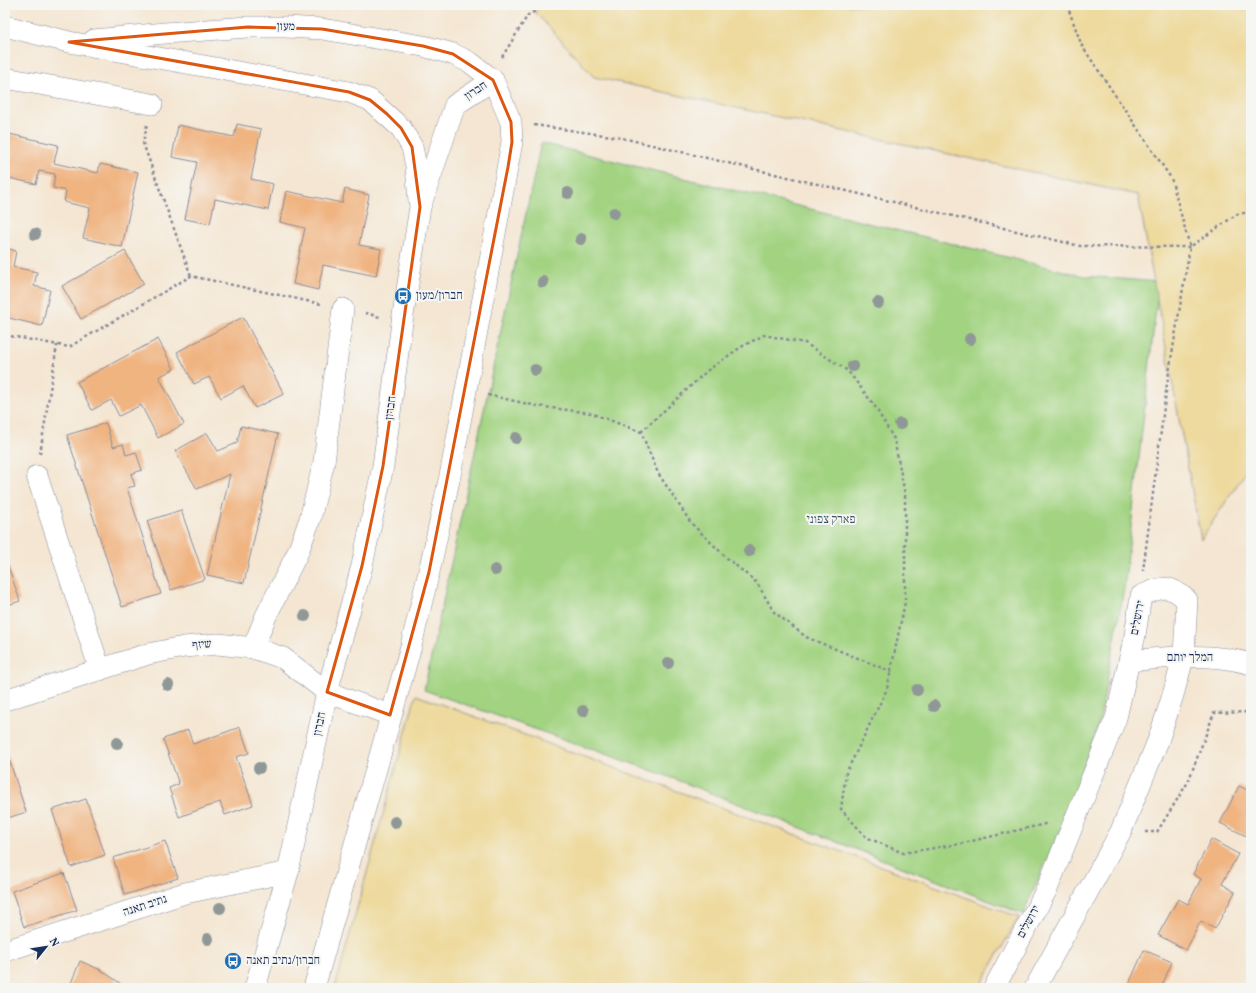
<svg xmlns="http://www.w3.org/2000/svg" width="1256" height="993" viewBox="0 0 1256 993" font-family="Vollkorn,'Frank Ruhl Libre',serif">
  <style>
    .green { fill: #a2d381; stroke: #5e8170 }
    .sand { fill: #eeda9e; stroke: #84847e }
    .building { fill: #f0b481 }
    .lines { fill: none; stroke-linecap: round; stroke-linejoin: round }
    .street-casing { stroke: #888a98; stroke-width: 22 }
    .path { stroke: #888a98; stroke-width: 2.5; stroke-dasharray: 3 3; stroke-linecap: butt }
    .street { stroke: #fff; stroke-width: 21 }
    .tree { fill: #8f9897 }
    .marked { fill: none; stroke: #de5710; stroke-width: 3; stroke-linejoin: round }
    .labels { text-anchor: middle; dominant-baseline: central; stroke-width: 4; stroke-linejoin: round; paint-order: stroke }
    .street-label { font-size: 12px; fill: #1b2f5e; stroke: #f6f6f2 }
    .poi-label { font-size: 12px; fill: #1b2f5e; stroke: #f6f6f2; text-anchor: start }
    .park-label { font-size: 12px; fill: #3d5867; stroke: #f6f6f2 }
  </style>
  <rect width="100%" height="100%" fill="#f6f6f2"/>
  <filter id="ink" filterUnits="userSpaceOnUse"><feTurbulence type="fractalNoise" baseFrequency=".025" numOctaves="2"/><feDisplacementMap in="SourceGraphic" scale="8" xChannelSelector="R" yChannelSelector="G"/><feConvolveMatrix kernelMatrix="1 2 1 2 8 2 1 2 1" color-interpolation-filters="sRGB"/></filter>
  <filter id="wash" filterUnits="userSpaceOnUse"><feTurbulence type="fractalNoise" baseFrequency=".012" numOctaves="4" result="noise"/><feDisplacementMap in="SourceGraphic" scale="16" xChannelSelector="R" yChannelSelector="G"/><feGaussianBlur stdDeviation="0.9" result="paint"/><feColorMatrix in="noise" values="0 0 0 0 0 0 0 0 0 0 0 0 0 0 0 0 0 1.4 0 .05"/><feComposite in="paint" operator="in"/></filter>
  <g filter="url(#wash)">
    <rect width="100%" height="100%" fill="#f4e6d2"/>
    <polygon class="green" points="541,143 1084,276 1159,282 1124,589 1100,719 1070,809 1023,914 659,773 424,690"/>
    <g class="sand">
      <polygon points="529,5 1251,5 1251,464 1201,539 1138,195 594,77"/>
      <polygon points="416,695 1019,917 979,988 335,988"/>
    </g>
    <g id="blocks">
      <g class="building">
        <polygon points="237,124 261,129 251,179 273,184 268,210 215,199 210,224 185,219 197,162 172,157 178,125 234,137"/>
        <polygon points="5,133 58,145 54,163 98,173 100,164 138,172 122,247 83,238 90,208 64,202 66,191 53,188 55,174 39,171 36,184 8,178 5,188"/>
        <polygon points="345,189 369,195 359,245 381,249 376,276 323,265 318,290 293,284 305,228 280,222 286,191 342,203"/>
        <polygon points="5,235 9,236 7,248 16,251 13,267 37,272 34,286 50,290 42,326 5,317"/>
        <polygon points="125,251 144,284 81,319 62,286"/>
        <polygon points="243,317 284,394 255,408 243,386 221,398 209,377 194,384 177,352"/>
        <polygon points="158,339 174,369 159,377 184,424 158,438 141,405 119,416 111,400 92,410 77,382"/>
        <polygon points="106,423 113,447 123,444 126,455 136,452 142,470 131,474 135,486 127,488 161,594 122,607 67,435"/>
        <polygon points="241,426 278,434 244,583 207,575 230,474 197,489 175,451 207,433 218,451 237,443"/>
        <polygon points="181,510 205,579 171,590 147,521"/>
        <polygon points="5,557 20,601 5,606"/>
        <polygon points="240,727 249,753 236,757 253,805 225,815 220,802 179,817 169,788 179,784 163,739 188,730 193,744"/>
        <polygon points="8,756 26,812 5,819 5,757"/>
        <polygon points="1239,786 1249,791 1251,787 1251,831 1248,837 1220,823"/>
        <polygon points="86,799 105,855 71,867 52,810"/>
        <polygon points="1211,839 1238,854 1222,884 1235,892 1215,929 1201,921 1186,950 1158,935 1178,899 1188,904 1201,879 1193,874"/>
        <polygon points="165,841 178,878 125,895 113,858"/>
        <polygon points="64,873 77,910 24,927 12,891"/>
        <polygon points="1144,950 1172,962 1161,988 1132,988 1128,986"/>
        <polygon points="80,961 101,970 127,988 69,988"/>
      </g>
    </g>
  </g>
  <g filter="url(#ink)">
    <use href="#blocks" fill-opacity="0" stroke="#888a98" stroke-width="1"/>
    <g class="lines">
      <defs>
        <g id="street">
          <polyline points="5,26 69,42 349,92 370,100 401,128 412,147 416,166 419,201"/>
          <polyline points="94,40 165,33 248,27 286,27 322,29 423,46 453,54 471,63 493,80"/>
          <polyline points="5,78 152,104"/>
          <polyline points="37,476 100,670"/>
          <polyline points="253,648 266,616 298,552 310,519 324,462 343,309"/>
          <path d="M1129,661C1170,657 1211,652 1251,664"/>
          <polyline points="5,700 148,654 184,647 218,644 253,648 283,658 327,692 390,715"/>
          <polyline points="5,951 185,893 288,872"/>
          <polyline points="255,988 288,872 327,692 362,566 383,466 402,322 420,207 455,105 493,80"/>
          <polyline points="314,988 411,646 429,572 451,471 512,142 511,122 493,80"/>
          <path d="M994,988L1047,889L1116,718L1135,635L1141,596C1163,586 1169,584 1187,600L1184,655L1173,695L1158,741L1121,831L1035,988"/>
        </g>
      </defs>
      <use href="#street" class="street-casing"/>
      <g class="path">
        <polyline points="1067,5 1082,46 1171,178 1190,247 1167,384 1143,571"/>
        <polyline points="502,57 528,15 547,5"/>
        <polyline points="147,125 143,143 191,276"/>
        <polyline points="534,125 618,137 1080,246 1190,247 1237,214 1251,212"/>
        <polyline points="365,313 380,317"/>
        <polyline points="5,335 69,347 191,276 321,304"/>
        <polyline points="488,395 537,406 591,413 641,432 658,473 691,523 728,559 757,583 774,612 806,637 892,672"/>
        <polyline points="641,432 708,370 741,347 764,335 805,343 848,371 874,405 894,439 905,494 905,602 887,689 846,773 841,809 866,837 903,853 959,844 1049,823"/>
        <polyline points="40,454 57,345"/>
        <polyline points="1145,832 1157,832 1188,782 1214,713 1251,712"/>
      </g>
      <use href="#street" class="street"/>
    </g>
    <g class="tree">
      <circle cx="568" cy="193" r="6"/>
      <circle cx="614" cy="213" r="6"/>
      <circle cx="35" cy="234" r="6"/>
      <circle cx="581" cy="239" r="6"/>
      <circle cx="543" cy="282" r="6"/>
      <circle cx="878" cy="303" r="6"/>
      <circle cx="970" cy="339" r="6"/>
      <circle cx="853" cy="366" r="6"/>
      <circle cx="535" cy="370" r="6"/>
      <circle cx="900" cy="424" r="6"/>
      <circle cx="516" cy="438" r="6"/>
      <circle cx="749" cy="551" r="6"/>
      <circle cx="495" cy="570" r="6"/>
      <circle cx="305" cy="616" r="6"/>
      <circle cx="668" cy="663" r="6"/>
      <circle cx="168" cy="685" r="6"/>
      <circle cx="917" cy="690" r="6"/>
      <circle cx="934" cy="706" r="6"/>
      <circle cx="583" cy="711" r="6"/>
      <circle cx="117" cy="743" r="6"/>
      <circle cx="259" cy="768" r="6"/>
      <circle cx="395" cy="822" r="6"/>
      <circle cx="220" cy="908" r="6"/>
      <circle cx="208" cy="939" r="6"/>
    </g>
  </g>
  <path class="marked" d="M248,27L322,29L423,46L453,54L493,80L511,122L512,142L508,167L429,572L390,715L327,692L362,566L383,466L420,207L412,147L401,128L387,114L370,100L349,92L69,42Z"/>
  <defs>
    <symbol id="bus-disc" viewBox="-11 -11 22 22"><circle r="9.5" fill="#1f6fb2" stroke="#f6f6f2"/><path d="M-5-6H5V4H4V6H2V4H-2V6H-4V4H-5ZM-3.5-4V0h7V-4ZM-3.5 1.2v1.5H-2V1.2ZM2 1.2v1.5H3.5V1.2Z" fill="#fff"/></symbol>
  </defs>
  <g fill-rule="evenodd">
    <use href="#bus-disc" x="393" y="286" width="20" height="20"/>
    <use href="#bus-disc" x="223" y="951" width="20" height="20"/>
  </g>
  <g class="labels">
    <g class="street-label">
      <text transform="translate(286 27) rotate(1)">מעון</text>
      <text transform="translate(476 91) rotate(-34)">חברון</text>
      <text transform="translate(391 408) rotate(-83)">חברון</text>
      <text transform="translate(1138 618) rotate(-79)">ירושלים</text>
      <text transform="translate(202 645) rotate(-5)">שיזף</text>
      <text x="1190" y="658">המלך יותם</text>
      <text transform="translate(320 724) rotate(-78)">חברון</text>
      <text transform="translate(145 906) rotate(-18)">נתיב תאנה</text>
      <text transform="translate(1029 922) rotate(-61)">ירושלים</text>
    </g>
    <g class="poi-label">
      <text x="416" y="296">חברון/מעון</text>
      <text x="246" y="961">חברון/נתיב תאנה</text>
    </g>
    <g class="park-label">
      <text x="831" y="520">פארק צפוני</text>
    </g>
  </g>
  <rect width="1256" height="993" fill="none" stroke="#f6f6f2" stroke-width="20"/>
  <g transform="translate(46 947) rotate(60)" stroke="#f6f6f2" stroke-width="3" paint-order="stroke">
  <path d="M0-3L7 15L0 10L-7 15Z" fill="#1b2f5e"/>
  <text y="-6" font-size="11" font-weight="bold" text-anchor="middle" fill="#1b2f5e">N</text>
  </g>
</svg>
